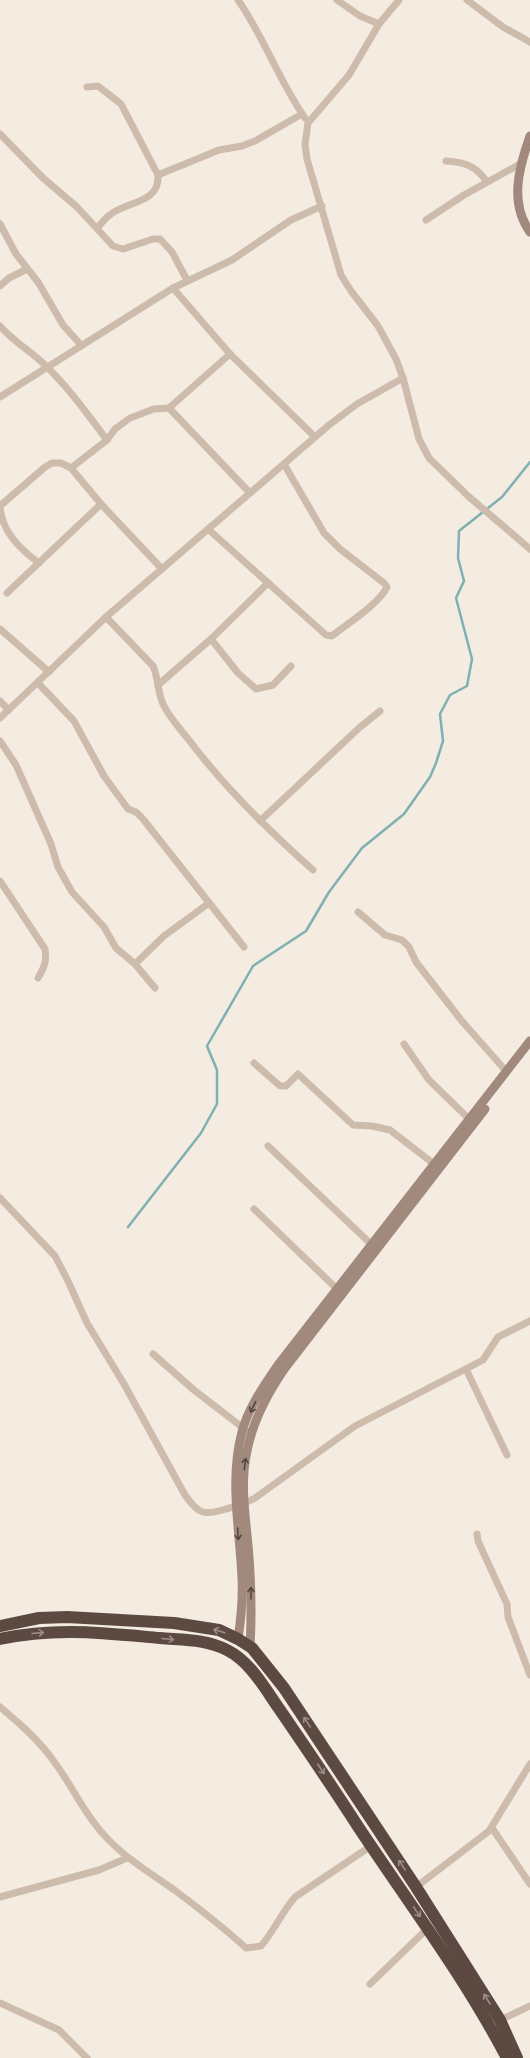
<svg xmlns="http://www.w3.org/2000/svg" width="530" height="2058" viewBox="0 0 530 2058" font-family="'DejaVu Sans',sans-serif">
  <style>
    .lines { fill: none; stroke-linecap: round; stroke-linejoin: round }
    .stream { stroke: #7fb0b2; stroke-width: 2.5 }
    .street { stroke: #cdbbac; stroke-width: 7 }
    .secondary { stroke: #a18a7d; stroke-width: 9 }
    .highway { stroke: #5c4a42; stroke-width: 12 }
    .oneway { stroke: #544640 }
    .oneway2 { stroke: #9c8e87 }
  </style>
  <rect width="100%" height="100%" fill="#f4ebe1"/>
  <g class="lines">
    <polyline class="stream" points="128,1227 201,1133 217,1104 217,1070 207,1046 253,966 306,931 329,892 362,848 404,814 430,777 436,763 443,741 440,714 450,695 467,686 472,659 456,598 464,581 458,558 459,531 502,497 530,462"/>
    <g class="street">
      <path d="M238,0C264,37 279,81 305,118"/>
      <polyline points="337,0 360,16 379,24"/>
      <polyline points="399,0 379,24 349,75 308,123 305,144 307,159 341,275 351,291 378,326 396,359 403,378 419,439 429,458 468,496 530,549"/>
      <polyline points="467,0 503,27 530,42"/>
      <path d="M87,87L98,86L121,104L158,175C160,203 128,201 111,214C106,217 102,223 97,228"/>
      <polyline points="0,134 43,178 77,207 113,246 123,249 153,239 160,239 172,252 187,280"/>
      <path d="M446,161C465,162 476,166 487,182"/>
      <polyline points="158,175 219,150 242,146 255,141 302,114"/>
      <polyline points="426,220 464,195 522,163"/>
      <polyline points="0,224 16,254 38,282 63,325 81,345"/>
      <polyline points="0,286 9,278 27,269"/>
      <polyline points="173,288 230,354 315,437"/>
      <path d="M0,326C14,342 32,352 46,366C69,388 88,415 107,440"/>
      <polyline points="0,397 173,288 232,260 291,220 322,206"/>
      <polyline points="169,408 250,493"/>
      <polyline points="71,468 107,440 115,429 130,418 154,409 169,408 230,354"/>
      <polyline points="0,506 45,467 52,463 61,463 71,468 101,504 162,569"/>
      <path d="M0,507C2,532 20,549 39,563"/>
      <path d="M208,529L326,635L332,636C347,624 379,604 387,587L384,583L340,549L324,533L284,464"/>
      <polyline points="7,593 101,504"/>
      <path d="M106,617L153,666C159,679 157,693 164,706C170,718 181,730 189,740C225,788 268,830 313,870"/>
      <polyline points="0,629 49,672"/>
      <polyline points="211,639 238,673 256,689 273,685 291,666"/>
      <polyline points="38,683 74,721 104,776 128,809 136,812 143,819 244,947"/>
      <polyline points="158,685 211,639 268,583"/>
      <polyline points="0,701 9,710"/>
      <polyline points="0,718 106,617 329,425 357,404 403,378"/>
      <polyline points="0,741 16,765 51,844 58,867 72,892 104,927 116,948 135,964 155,988"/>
      <polyline points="260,821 359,728 380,711"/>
      <path d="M0,881L45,949C47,961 44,968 38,978"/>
      <polyline points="358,912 385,935 402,940 409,947 416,962 461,1020 506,1071"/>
      <polyline points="135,964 164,936 209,903"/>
      <polyline points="404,1044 429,1080 469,1119"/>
      <polyline points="254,1063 280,1086 286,1086 298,1074 353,1125 372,1126 390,1130 434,1164"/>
      <polyline points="268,1146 372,1245"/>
      <path d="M0,1198L55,1256L67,1279L87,1323L124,1384L185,1495C198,1514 204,1516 226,1509C237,1506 246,1503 255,1498L355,1426L483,1360L498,1337L530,1321"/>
      <polyline points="254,1209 337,1289"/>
      <polyline points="153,1354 194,1390 251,1434"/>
      <polyline points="466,1369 507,1455"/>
      <polyline points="477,1534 478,1541 507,1604 508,1617 530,1675"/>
      <path d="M0,1707C20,1724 40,1741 55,1763C73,1787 84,1814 105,1836C126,1859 152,1874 177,1892C201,1910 224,1928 246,1948L261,1946C274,1931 282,1912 295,1897L371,1846"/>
      <polyline points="492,1828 530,1884"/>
      <polyline points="416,1887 489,1831 530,1764"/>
      <polyline points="0,1897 99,1870 127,1858"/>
      <polyline points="370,1984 428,1928"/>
      <polyline points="0,2003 59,2030 87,2058"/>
      <polyline points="500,2020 530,2006"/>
    </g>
    <g class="secondary">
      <path d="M530,136C519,167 509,203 530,232"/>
      <path d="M238,1639C241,1619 243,1598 242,1578C240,1529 229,1481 242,1432C248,1408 264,1386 278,1365L530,1041"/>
      <path d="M250,1646C252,1613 251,1579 248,1545C245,1514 240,1482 247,1451C253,1420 267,1394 285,1368L485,1109"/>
    </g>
    <g class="highway">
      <polyline points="0,1626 39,1618 67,1617 174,1623 219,1630 238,1639 252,1648 284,1688 416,1887 500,2020 517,2058"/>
      <path d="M0,1639C56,1627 103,1633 160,1638C183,1640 206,1639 227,1650C251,1662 265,1689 280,1710C306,1748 332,1786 357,1825C408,1902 464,1976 507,2058"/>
    </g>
  </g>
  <defs><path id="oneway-shaft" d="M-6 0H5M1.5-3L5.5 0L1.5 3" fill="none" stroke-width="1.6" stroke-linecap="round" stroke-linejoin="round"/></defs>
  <g class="oneway">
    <use href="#oneway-shaft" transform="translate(253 1407) rotate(116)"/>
    <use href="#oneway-shaft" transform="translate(245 1464) rotate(-83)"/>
    <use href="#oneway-shaft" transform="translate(238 1534) rotate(86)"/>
    <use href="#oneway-shaft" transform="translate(251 1593) rotate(-90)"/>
  </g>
  <g class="oneway2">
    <use href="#oneway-shaft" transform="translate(219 1631) rotate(-163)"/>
    <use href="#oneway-shaft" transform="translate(38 1633) rotate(-5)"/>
    <use href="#oneway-shaft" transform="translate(168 1639) rotate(5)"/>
    <use href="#oneway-shaft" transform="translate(307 1722) rotate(-124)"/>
    <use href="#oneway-shaft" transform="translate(321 1769) rotate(57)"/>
    <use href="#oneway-shaft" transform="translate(402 1865) rotate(-124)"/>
    <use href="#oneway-shaft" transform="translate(417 1912) rotate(56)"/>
    <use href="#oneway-shaft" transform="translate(487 1999) rotate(-122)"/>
  </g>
</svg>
